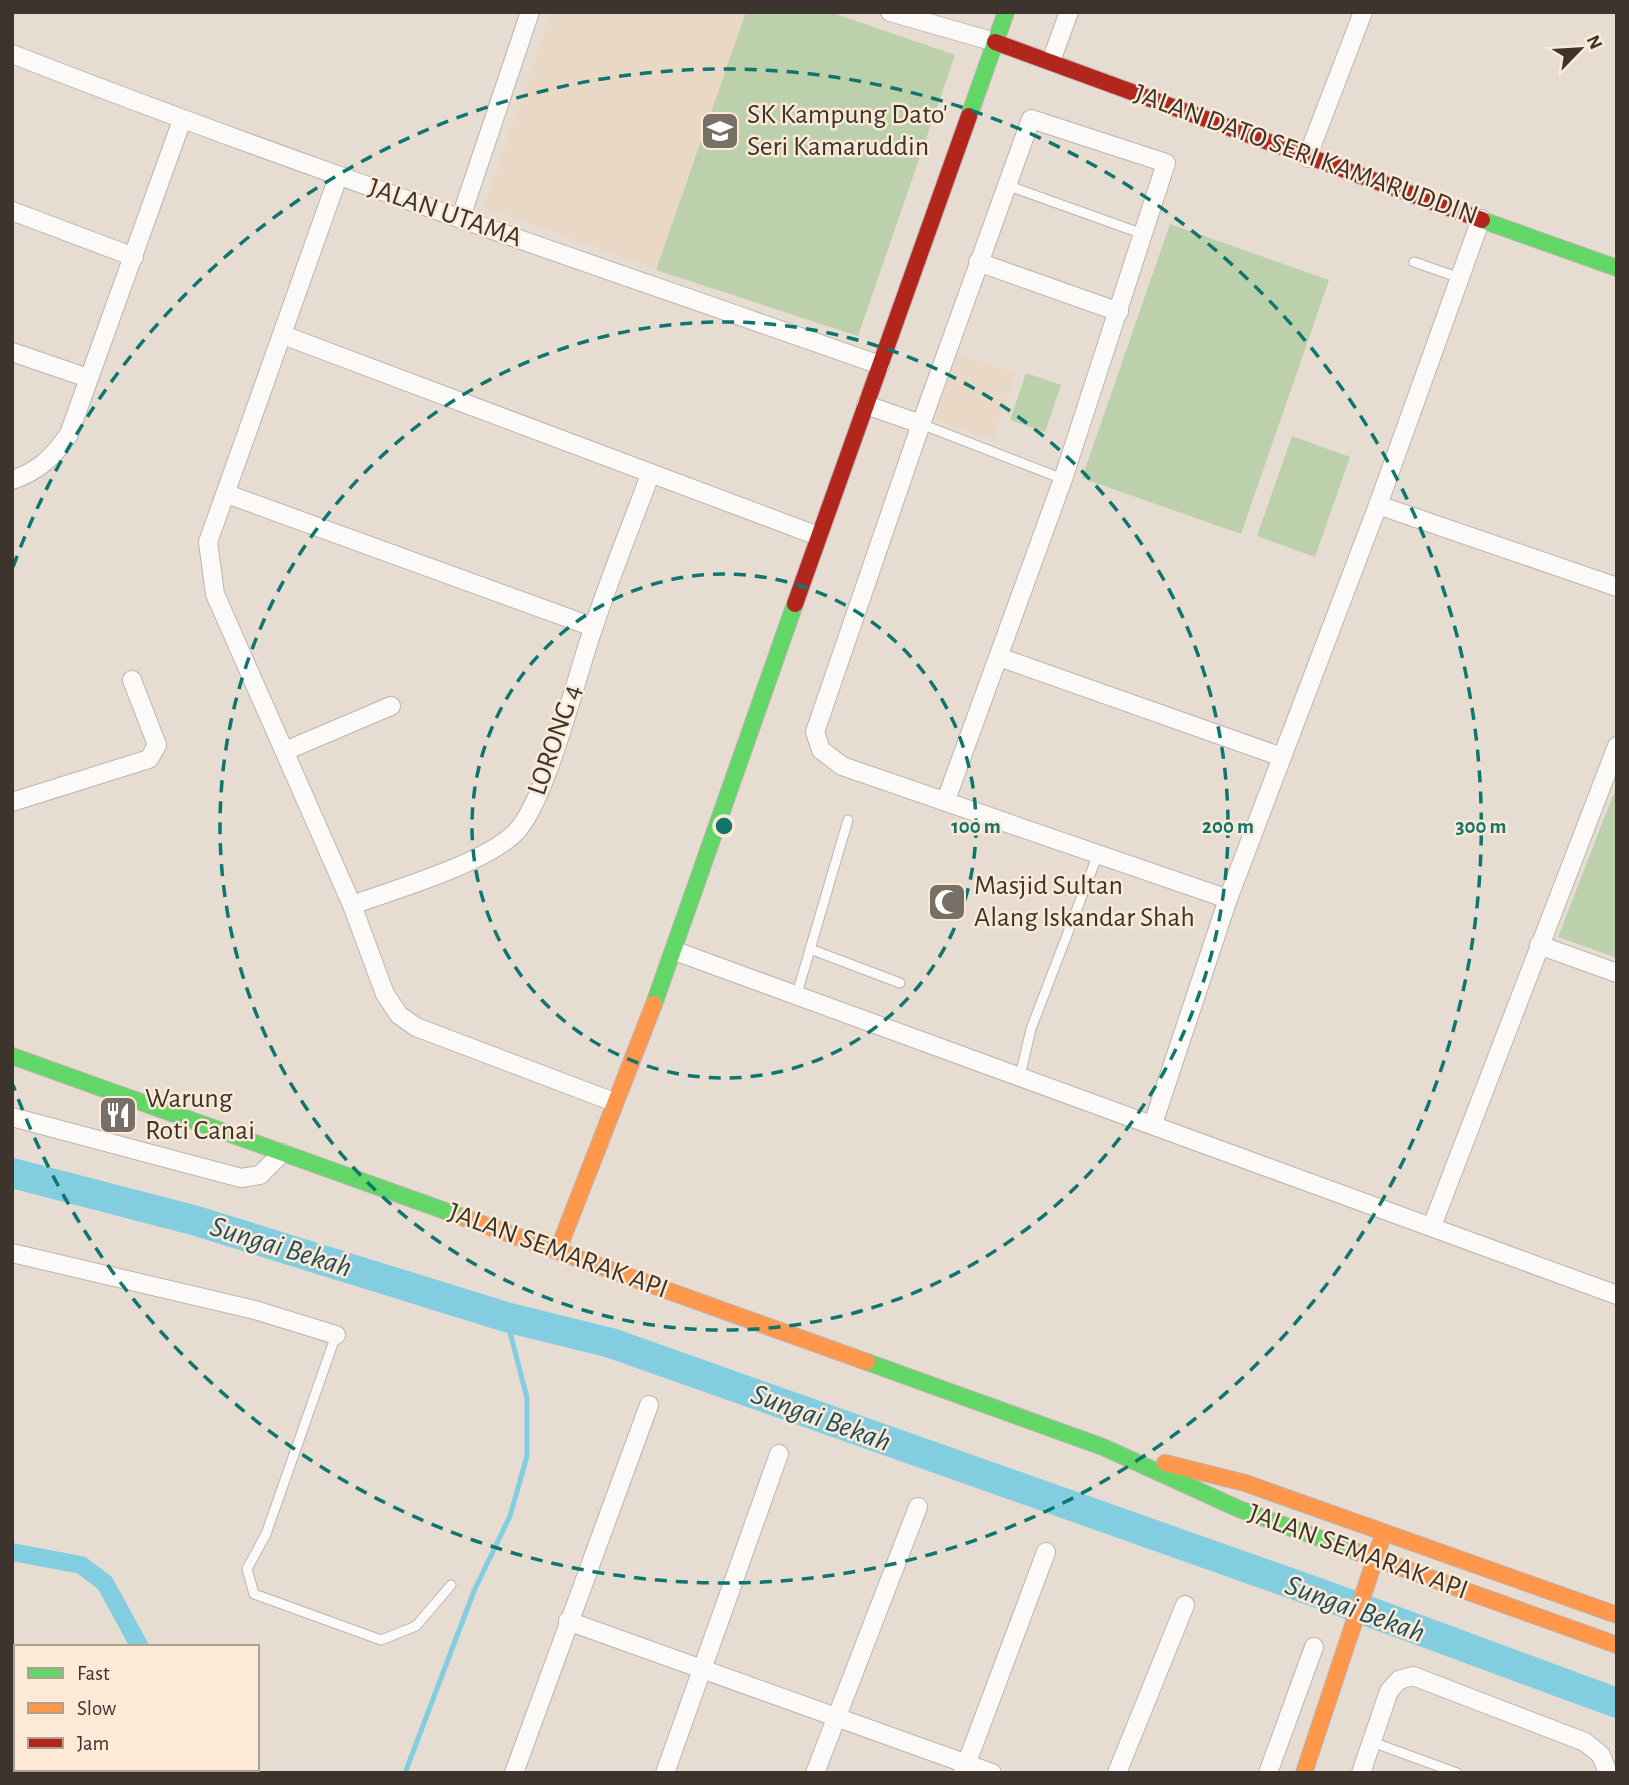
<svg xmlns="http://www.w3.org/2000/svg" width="1629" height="1785" viewBox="0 0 1629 1785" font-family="'Alegreya Sans',sans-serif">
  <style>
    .built { fill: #ead8c6 }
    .green { fill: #bcd1ab }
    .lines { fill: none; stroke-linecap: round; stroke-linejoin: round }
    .stream { stroke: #82cde0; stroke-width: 5 }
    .canal { stroke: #82cde0; stroke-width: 18 }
    .river { stroke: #82cde0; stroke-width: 30 }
    .lane-casing { stroke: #bdb4ad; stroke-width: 11 }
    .street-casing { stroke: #bdb4ad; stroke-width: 20 }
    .fast-casing { stroke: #bdb4ad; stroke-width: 18 }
    .slow-casing { stroke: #bdb4ad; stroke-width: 18 }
    .jam-casing { stroke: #bdb4ad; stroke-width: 18 }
    .lane { stroke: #fbfaf8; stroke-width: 9 }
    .street { stroke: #fbfaf8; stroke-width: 18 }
    .fast { stroke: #63d668; stroke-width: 16 }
    .slow { stroke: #ff974d; stroke-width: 16 }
    .jam { stroke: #b3261e; stroke-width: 16 }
    .ring { fill: none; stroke: #0f766e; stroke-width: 3.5; stroke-dasharray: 12 9 }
    .labels { text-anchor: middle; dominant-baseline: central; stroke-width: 5; stroke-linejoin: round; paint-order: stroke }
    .poi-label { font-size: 28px; fill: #3c342d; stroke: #fce9d6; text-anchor: start }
    .street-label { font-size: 28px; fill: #3c342d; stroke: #fce9d6 }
    .water-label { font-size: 30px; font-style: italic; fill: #20505e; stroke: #fce9d6 }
    .centre { fill: #0f766e; stroke: #fce9d6; stroke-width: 3.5 }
    .ring-label { font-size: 21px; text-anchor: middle; font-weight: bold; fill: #0f766e; stroke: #fce9d6; stroke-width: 5; stroke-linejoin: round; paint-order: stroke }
  </style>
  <rect width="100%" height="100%" fill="#e7dcd2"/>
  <g class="built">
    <polygon points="551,12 830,12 955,55 858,336 638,263 484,207"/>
    <polygon points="958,354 1015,373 993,440 935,420"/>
  </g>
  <g class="green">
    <polygon points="746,12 830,12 955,55 858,336 656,270"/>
    <polygon points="1170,224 1329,280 1241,534 1082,478"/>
    <polygon points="1026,373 1061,385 1045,432 1010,420"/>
    <polygon points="1292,436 1350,457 1315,557 1257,536"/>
    <polygon points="1617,785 1617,958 1558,937"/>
  </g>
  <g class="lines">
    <polyline class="stream" points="405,1773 474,1591 510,1516 527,1456 527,1398 506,1317"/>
    <g class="canal">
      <polyline points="12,1552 81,1565 105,1583 140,1647"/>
      <polyline points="203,1769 205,1773"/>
    </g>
    <polyline class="river" points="12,1173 193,1220 506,1317 611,1343 1324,1595 1617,1703"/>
    <defs>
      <g id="lane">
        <polyline points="1006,185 1143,234"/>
        <polyline points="1414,262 1460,278"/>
        <polyline points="921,424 1063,479"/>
        <polyline points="810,949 900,983"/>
        <polyline points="796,997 848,820"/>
        <polyline points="1020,1076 1031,1029 1098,854"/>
        <polyline points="336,1335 266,1534 247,1569 254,1594 381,1640 416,1626 451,1585"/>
        <polyline points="1372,1742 1457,1773"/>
      </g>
      <g id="street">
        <polyline points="890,12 995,42"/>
        <path d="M12,54C299,166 590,263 880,365"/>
        <polyline points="1051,61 1069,12"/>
        <polyline points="1307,158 1363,12"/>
        <polyline points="338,177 208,542 215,594 352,905 385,994 399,1015 416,1027 614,1102"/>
        <polyline points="12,211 134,257"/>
        <polyline points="461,217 530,12"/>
        <polyline points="978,262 1119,312"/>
        <polyline points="283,335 818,536"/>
        <polyline points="12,352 88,378"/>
        <polyline points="866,405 921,424"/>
        <path d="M12,480C39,471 53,457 69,434L182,120"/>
        <polyline points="227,494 593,627"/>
        <polyline points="1378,505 1617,587"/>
        <polyline points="999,657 1282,757"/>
        <polyline points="285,751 391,706"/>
        <polyline points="946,800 1063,479 1166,163 1031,119 921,424 815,732 821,750 842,766 1228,899"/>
        <polyline points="12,802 149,759 157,745 132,680"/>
        <path d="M352,905C396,889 484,864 516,832C547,799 576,677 593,629C610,577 631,526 650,475"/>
        <polyline points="1539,945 1617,973"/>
        <polyline points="675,951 1617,1295"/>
        <polyline points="12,1117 241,1178 260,1175 282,1153"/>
        <polyline points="1153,1124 1228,899 1378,505 1481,219"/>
        <polyline points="1432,1226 1617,746"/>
        <polyline points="12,1253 255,1310 336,1335"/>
        <polyline points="568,1621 992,1773"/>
        <polyline points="514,1773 649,1405"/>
        <polyline points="665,1773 779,1454"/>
        <polyline points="815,1773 918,1507"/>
        <polyline points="963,1773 1046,1552"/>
        <polyline points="1117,1773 1185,1605"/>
        <polyline points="1268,1773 1314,1647"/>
        <polyline points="1361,1773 1389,1691 1399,1680 1413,1676 1585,1742 1601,1755 1608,1773"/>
      </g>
      <g id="fast">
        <polyline points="969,116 1006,12"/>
        <polyline points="1482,220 1617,268"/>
        <polyline points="654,1004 795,604"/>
        <polyline points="12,1056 465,1218"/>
        <polyline points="867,1362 1103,1447 1239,1509 1360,1553"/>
      </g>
      <g id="slow">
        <polyline points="465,1218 867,1362"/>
        <polyline points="558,1250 654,1004"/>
        <polyline points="1165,1463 1245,1483 1617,1615"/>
        <polyline points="1360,1553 1617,1645"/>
        <polyline points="1304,1773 1380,1544"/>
      </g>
      <g id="jam">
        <polyline points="995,42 1482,220"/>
        <polyline points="795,604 969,116"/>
      </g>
    </defs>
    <use href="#lane" class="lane-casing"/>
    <use href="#street" class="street-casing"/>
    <use href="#fast" class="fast-casing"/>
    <use href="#slow" class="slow-casing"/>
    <use href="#jam" class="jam-casing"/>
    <use href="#lane" class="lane"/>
    <use href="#street" class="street"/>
    <use href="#fast" class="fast"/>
    <use href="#slow" class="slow"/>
    <use href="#jam" class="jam"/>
  </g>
  <g class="ring">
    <circle cx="724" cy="826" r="252"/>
    <circle cx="724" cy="826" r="504"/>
    <path d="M13 567A757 757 0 1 1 13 1085"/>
  </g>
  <defs>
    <symbol id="school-square" viewBox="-11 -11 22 22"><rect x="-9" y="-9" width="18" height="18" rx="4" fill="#786f67" stroke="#fce9d6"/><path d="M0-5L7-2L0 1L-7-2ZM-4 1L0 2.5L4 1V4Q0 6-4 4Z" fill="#fff"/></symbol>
    <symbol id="mosque-square" viewBox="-11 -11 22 22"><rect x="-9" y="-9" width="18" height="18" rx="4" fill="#786f67" stroke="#fce9d6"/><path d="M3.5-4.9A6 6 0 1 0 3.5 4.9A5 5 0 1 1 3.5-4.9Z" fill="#fff"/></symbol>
    <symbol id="restaurant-square" viewBox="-11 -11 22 22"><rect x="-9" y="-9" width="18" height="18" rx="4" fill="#786f67" stroke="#fce9d6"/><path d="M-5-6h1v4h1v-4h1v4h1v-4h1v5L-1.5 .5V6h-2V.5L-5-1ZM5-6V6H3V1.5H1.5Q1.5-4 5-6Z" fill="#fff"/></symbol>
  </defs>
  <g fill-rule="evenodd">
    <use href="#school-square" x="698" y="109" width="44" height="44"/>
    <use href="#mosque-square" x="925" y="880" width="44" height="44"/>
    <use href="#restaurant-square" x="96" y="1093" width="44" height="44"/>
  </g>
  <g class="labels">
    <g class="poi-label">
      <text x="747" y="115">SK Kampung Dato'<tspan x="747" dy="32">Seri Kamaruddin</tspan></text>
      <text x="974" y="886">Masjid Sultan<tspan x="974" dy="32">Alang Iskandar Shah</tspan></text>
      <text x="145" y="1099">Warung<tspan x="145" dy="32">Roti Canai</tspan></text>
    </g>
    <g class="street-label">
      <text transform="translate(1306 155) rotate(20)">JALAN DATO SERI KAMARUDDIN</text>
      <text transform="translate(445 213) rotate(19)">JALAN UTAMA</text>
      <text transform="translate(555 740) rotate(-71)">LORONG 4</text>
      <text transform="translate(558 1251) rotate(20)">JALAN SEMARAK API</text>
      <text transform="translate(1358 1552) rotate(20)">JALAN SEMARAK API</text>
    </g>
    <g class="water-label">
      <text transform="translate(281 1247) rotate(17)">Sungai Bekah</text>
      <text transform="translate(821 1418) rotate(20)">Sungai Bekah</text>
      <text transform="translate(1355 1609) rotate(20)">Sungai Bekah</text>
    </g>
  </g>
  <circle cx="724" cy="826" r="10" class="centre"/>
  <g class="ring-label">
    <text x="976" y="833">100 m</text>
    <text x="1228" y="833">200 m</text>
    <text x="1481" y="833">300 m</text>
  </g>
  <rect width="1629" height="1785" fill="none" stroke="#3c342d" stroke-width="28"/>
  <rect x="14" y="1645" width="245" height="126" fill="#fce9d6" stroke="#afa192" stroke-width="2"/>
  <rect x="28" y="1668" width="35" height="10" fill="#63d668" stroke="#afa192" stroke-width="2"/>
  <text x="77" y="1680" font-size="21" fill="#3c342d">Fast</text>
  <rect x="28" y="1703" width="35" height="10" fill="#ff974d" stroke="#afa192" stroke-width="2"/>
  <text x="77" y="1715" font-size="21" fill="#3c342d">Slow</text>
  <rect x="28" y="1738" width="35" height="10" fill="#b3261e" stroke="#afa192" stroke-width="2"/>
  <text x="77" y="1750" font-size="21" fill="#3c342d">Jam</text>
  <g transform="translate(1580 49) rotate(65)" stroke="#fce9d6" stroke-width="5" paint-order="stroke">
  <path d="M0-5L12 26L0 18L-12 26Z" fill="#3c342d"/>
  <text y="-10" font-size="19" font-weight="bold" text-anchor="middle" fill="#3c342d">N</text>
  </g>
</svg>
